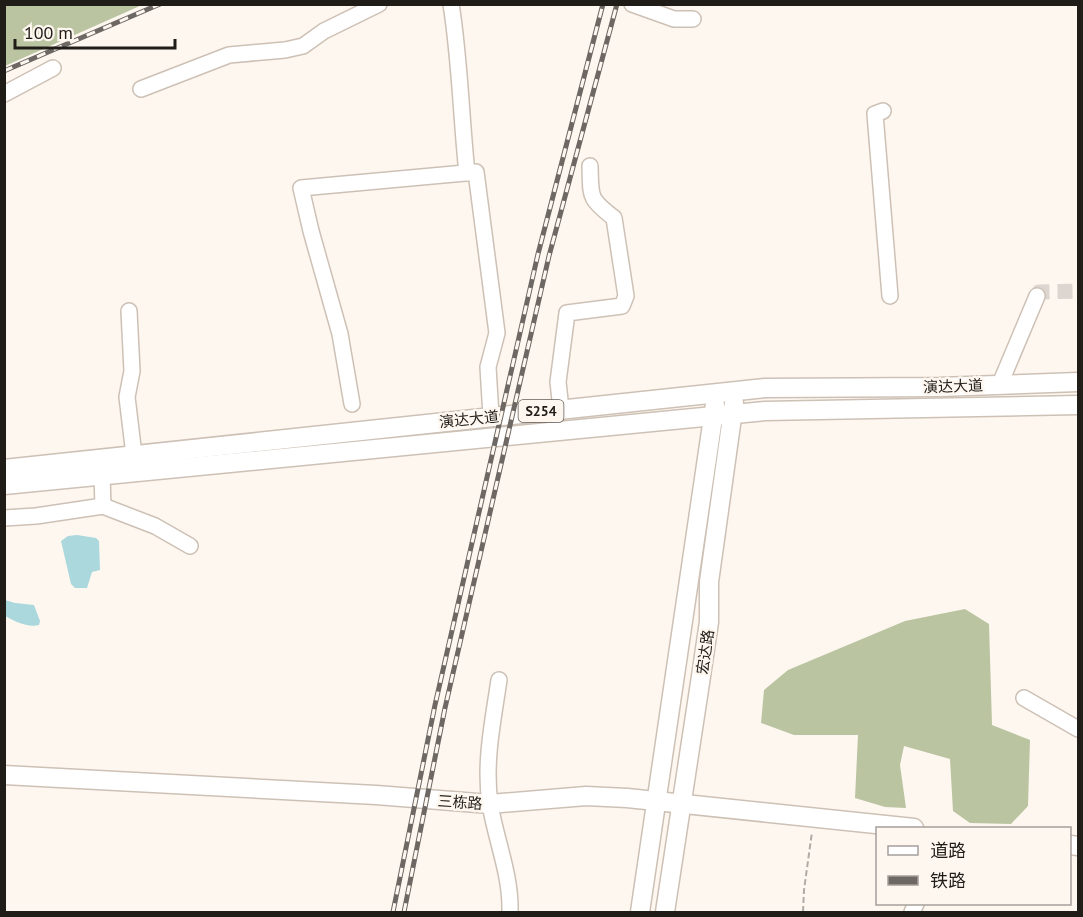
<svg xmlns="http://www.w3.org/2000/svg" width="1083" height="917" viewBox="0 0 1083 917" font-family="'PT Sans','Noto Sans SC',sans-serif">
  <style>
    .forest { fill: #bac4a1 }
    .water { fill: #aad8dc }
    .lines { fill: none; stroke-linecap: round; stroke-linejoin: round }
    .minor-tunnel { stroke: #ddd6d0; stroke-width: 15; stroke-dasharray: 15 8; stroke-linecap: butt }
    .minor-casing { stroke: #cdc1b5; stroke-width: 18 }
    .major-casing { stroke: #cdc1b5; stroke-width: 21 }
    .path { stroke: #b1aba5; stroke-width: 2; stroke-dasharray: 6 3; stroke-linecap: butt }
    .minor { stroke: #fff; stroke-width: 15 }
    .major { stroke: #fff; stroke-width: 18 }
    .rail-casing { stroke: #6d6863; stroke-width: 5 }
    .rail { stroke: #fef7f0; stroke-width: 3; stroke-dasharray: 9; stroke-linecap: butt }
    .labels { text-anchor: middle; dominant-baseline: central; stroke-width: 5; stroke-linejoin: round; paint-order: stroke }
    .shield { fill: #fef7f0; stroke: #635e59; stroke-width: 1.5 }
    .shield-label { font-size: 14px; font-weight: bold; fill: #201c18 }
    .street-label { font-size: 15px; fill: #201c18; stroke: #fef7f0 }
  </style>
  <rect width="100%" height="100%" fill="#fef7f0"/>
  <g class="forest">
    <polygon points="5,4 142,4 142,5 5,66"/>
    <polygon points="965,609 989,624 992,725 1030,740 1028,806 1011,824 970,823 953,811 950,759 904,746 900,765 906,808 885,807 855,798 858,735 794,735 761,723 764,690 788,670 905,621"/>
  </g>
  <g class="water">
    <polygon points="77,535 96,538 99,541 100,570 92,572 87,588 75,588 71,584 61,541 68,536"/>
    <path d="M5,600L15,603L34,605L40,621L39,625C28,628 14,621 5,616Z"/>
  </g>
  <g class="lines">
    <polyline class="minor-tunnel" points="1037,296 1039,292 1078,291"/>
    <defs>
      <g id="minor">
        <path d="M451,4C460,60 461,117 467,173"/>
        <polyline points="632,4 674,19 693,19"/>
        <polyline points="141,89 229,55 285,50 303,46 324,31 379,4"/>
        <polyline points="4,94 53,68"/>
        <polyline points="883,111 875,114 890,296"/>
        <polyline points="129,311 132,371 127,397 134,455"/>
        <polyline points="1000,384 1037,296"/>
        <polyline points="352,404 340,334 311,231 301,188 476,172 497,333 488,367 491,416"/>
        <path d="M561,409L558,382L567,313L622,306L626,296L614,218C588,198 591,197 590,166"/>
        <polyline points="102,475 103,506"/>
        <polyline points="4,518 36,516 103,506 155,526 190,546"/>
        <path d="M499,680C493,721 484,762 490,804C496,841 511,874 510,912"/>
        <polyline points="1024,698 1078,729"/>
        <polyline points="912,912 916,904"/>
      </g>
      <g id="major">
        <polyline points="4,469 765,388 939,387 1078,382"/>
        <polyline points="4,485 765,411 1078,405"/>
        <polyline points="4,775 376,795 490,804 586,796 627,798 914,828"/>
        <polyline points="1070,845 1078,846"/>
        <polyline points="640,912 715,404"/>
        <polyline points="665,912 700,683 709,622 709,582 734,403"/>
      </g>
    </defs>
    <use href="#minor" class="minor-casing"/>
    <use href="#major" class="major-casing"/>
    <polyline class="path" points="803,912 804,890 812,832"/>
    <use href="#minor" class="minor"/>
    <use href="#major" class="major"/>
    <defs>
      <g id="rail">
        <polyline points="4,71 160,4"/>
        <polyline points="393,912 435,705 538,254 603,4"/>
        <polyline points="404,912 445,708 549,256 617,4"/>
      </g>
    </defs>
    <use href="#rail" class="rail-casing"/>
    <use href="#rail" class="rail"/>
  </g>
  <g class="labels">
    <rect class="shield" x="518.5" y="400" width="45" height="22" rx="4.5"/>
    <g class="shield-label">
      <text x="541" y="411">S254</text>
    </g>
    <g class="street-label">
      <text transform="translate(953 386) rotate(-2)">演达大道</text>
      <text transform="translate(469 419) rotate(-6)">演达大道</text>
      <text transform="translate(705 652) rotate(-82)">宏达路</text>
      <text transform="translate(460 802) rotate(4)">三栋路</text>
    </g>
  </g>
  <rect width="1083" height="917" fill="none" stroke="#201c18" stroke-width="12"/>
  <rect x="876" y="827" width="195" height="78" fill="#fef7f0" stroke="#a59f9a" stroke-width="1.5"/>
  <rect x="888" y="846" width="30" height="9" fill="#ffffff" stroke="#a59f9a" stroke-width="1.5"/>
  <text x="930" y="857" font-size="18" fill="#201c18">道路</text>
  <rect x="888" y="876" width="30" height="9" fill="#6d6863" stroke="#a59f9a" stroke-width="1.5"/>
  <text x="930" y="887" font-size="18" fill="#201c18">铁路</text>
  <path d="M15 39v9h160v-9" fill="none" stroke="#201c18" stroke-width="3"/>
  <text x="24" y="39" font-size="18" fill="#201c18" stroke="#fef7f0" stroke-width="4.5" paint-order="stroke">100 m</text>
</svg>
